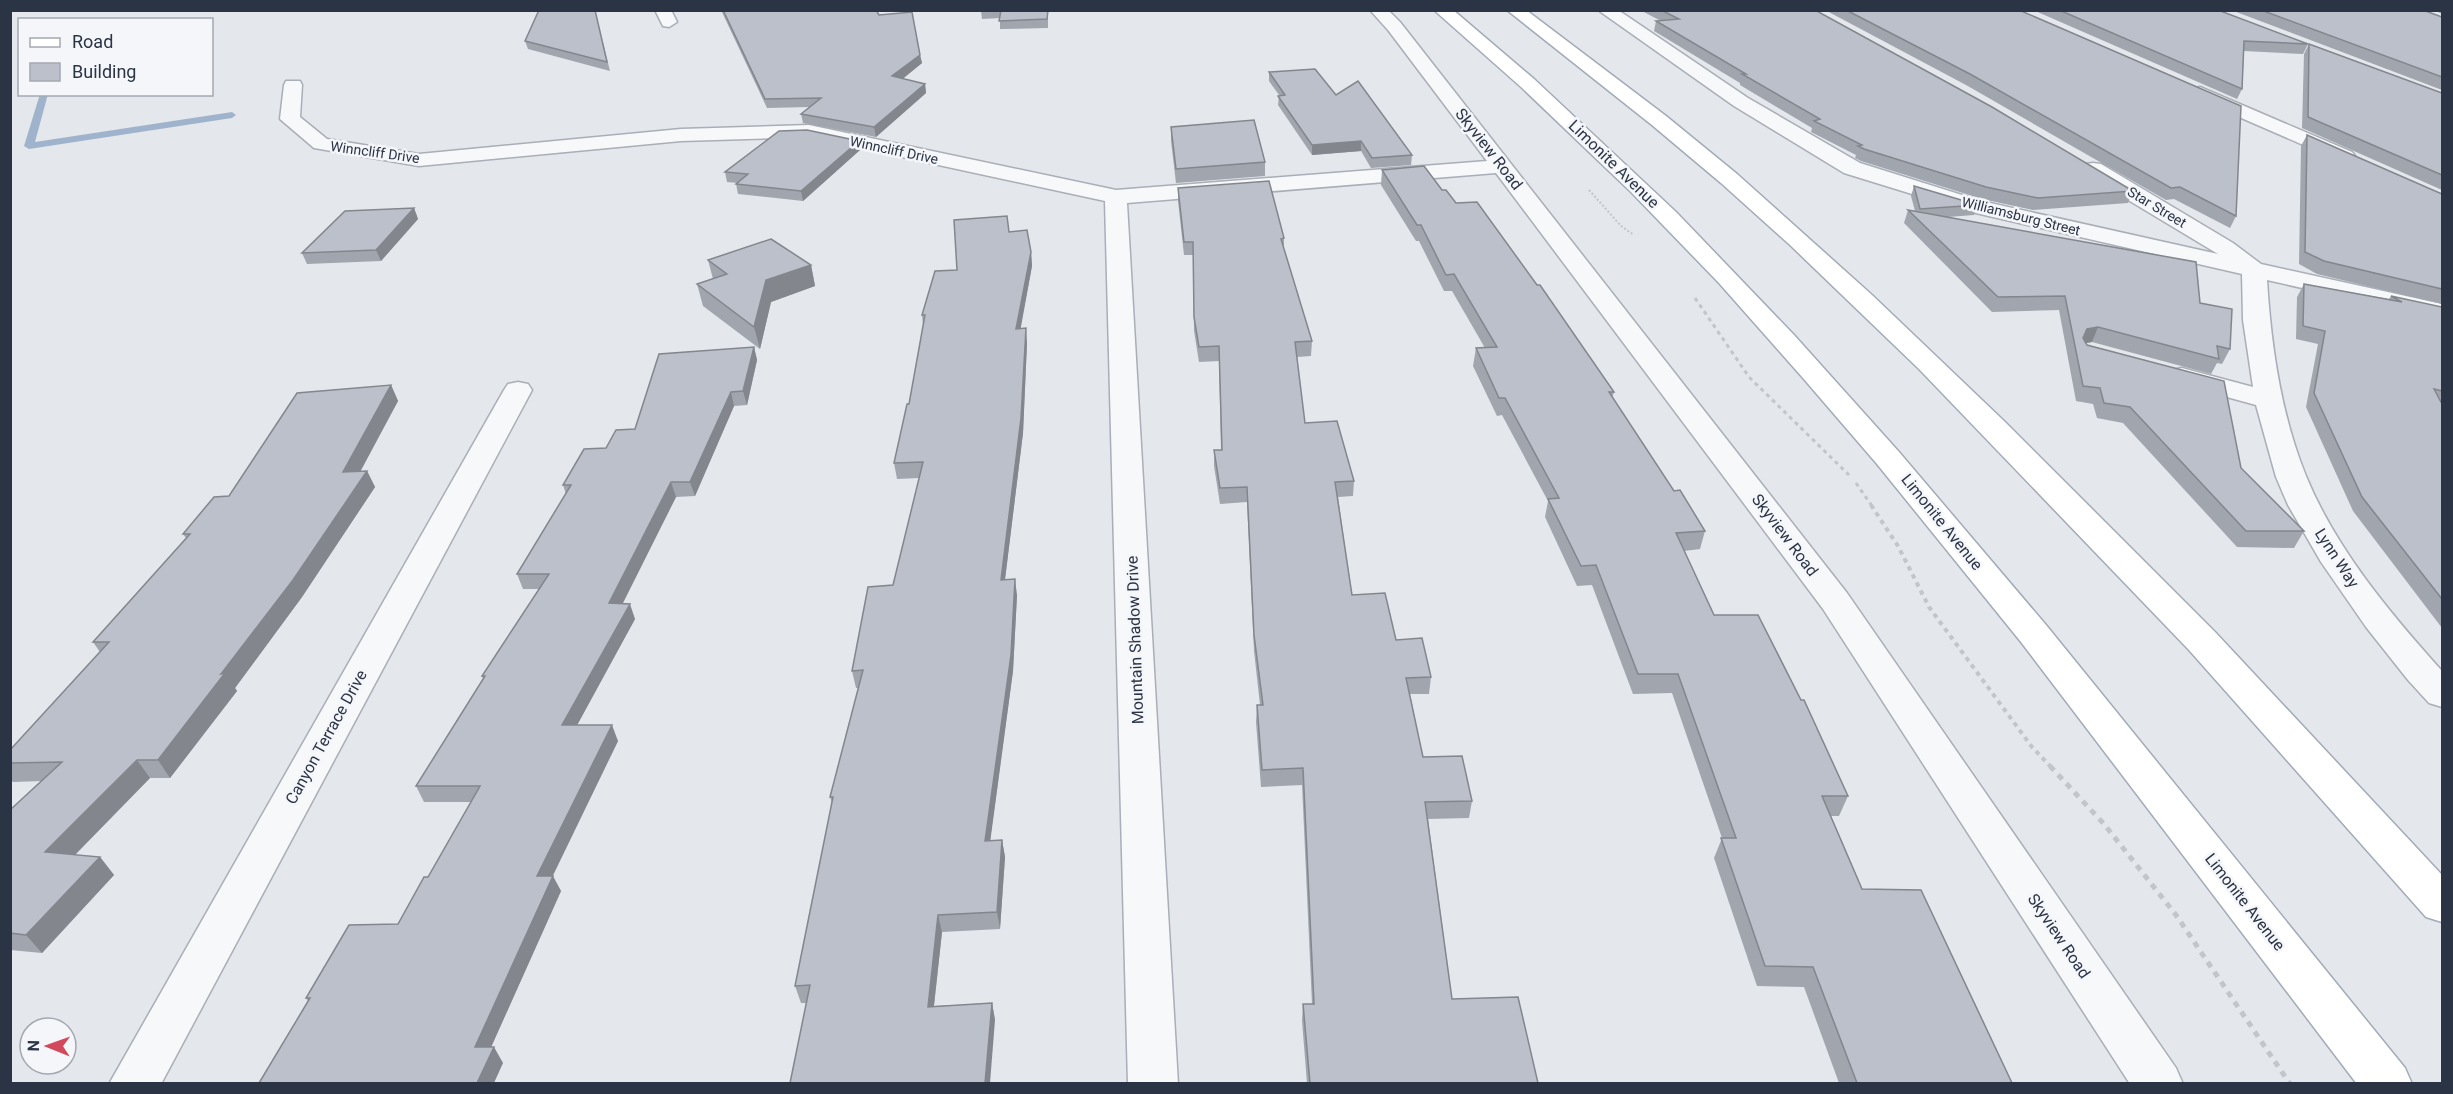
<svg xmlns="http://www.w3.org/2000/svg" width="2453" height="1094" viewBox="0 0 2453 1094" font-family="Roboto,sans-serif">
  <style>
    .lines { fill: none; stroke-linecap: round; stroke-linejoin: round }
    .stream { fill: #9fb4cc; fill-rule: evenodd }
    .street-casing { stroke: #a9aeb7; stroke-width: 3 }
    .primary-casing { stroke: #a3abb8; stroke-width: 3 }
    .path-far3 { stroke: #c2c5cb; stroke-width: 2; stroke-dasharray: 2 2; stroke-linecap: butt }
    .path-far2 { stroke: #c2c5cb; stroke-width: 3; stroke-dasharray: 4 4; stroke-linecap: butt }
    .path-far1 { stroke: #c2c5cb; stroke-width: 4; stroke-dasharray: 4.5 4.5; stroke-linecap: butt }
    .path { stroke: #c2c5cb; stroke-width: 5; stroke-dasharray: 6 6; stroke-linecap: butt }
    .street { fill: #f7f8fa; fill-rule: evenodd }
    .primary { fill: #fff; fill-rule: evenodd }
    .wall { fill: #a1a5ae }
    .shaded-wall { fill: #83868d }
    .building { fill: #bbc0ca; stroke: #83868d; stroke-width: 1.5 }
    .labels { text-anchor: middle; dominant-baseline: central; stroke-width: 5; stroke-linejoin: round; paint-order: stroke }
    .far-street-label { font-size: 14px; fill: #2b3445; stroke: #f4f6f9 }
    .street-label { font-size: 16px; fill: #2b3445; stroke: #f4f6f9 }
  </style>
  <rect width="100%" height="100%" fill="#e4e7ec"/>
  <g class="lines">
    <polygon class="stream" points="40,94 48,94 35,142 232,112 236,115 232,118 29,149 24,146"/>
    <defs>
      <g id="street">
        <polygon points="655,10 671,10 677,22 669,27 663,26"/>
        <polygon points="1370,10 1388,10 1400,22 1847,593 2176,1068 2183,1084 2130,1084 1823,609 1496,173 1127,203 1178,1084 1128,1084 1105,201 809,137 681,141 419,166 314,148 280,119 284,85 286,81 300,81 302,85 300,117 327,139 419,154 681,129 809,125 1116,190 1487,161 1388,30"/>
        <path d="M1598,10H1618L1748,98L1860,163L1981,201L2218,254L2085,174L2082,169L2085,164L2093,163L2101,164L2233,243L2261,264L2442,304V320L2267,280C2271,346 2281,415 2306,476C2336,549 2390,613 2442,671V707L2429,703L2408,680L2366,627L2321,562L2288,505L2276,477L2256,405L2172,382L2168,376L2172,370L2182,368L2253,387L2243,320L2242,274L1967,211L1844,173L1734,106Z"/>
        <polygon points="2200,87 2352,152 2355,156 2352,160 2345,162 2338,160 2193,97 2191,93 2193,89"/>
        <polygon points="518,382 528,384 532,390 161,1084 109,1084 504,390 508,384"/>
      </g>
      <g id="primary">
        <polygon points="1434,10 1453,10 1534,79 1676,212 1794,335 1899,452 2046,625 2405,1068 2412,1084 2357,1084 2021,642 1877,464 1803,378 1719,283 1631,192 1521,87"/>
        <polygon points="1507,10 1526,10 1666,116 1737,174 1872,295 2004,421 2215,632 2442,875 2442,922 2426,917 2189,650 1919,369 1789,244 1721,183 1652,125"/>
      </g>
    </defs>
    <use href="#street" class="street-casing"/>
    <use href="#primary" class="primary-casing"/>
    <polyline class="path-far3" points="1589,190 1621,226 1634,235"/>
    <g class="path-far2">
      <polyline points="1695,298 1749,377 1849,475"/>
      <polyline points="1856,483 1872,506"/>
    </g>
    <polyline class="path-far1" points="1871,505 1898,546 1929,607 2032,747 2051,767"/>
    <polyline class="path" points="2050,766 2104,824 2176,915 2290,1084"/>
    <use href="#street" class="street"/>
    <use href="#primary" class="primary"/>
  </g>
  <g class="wall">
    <polygon points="595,10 610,71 528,49 525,41"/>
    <polygon points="721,10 876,10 879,15 920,55 922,63 902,79 925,84 926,93 876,137 803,123 801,114 809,107 767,108"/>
    <polygon points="1048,10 1048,28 1000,29 1000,18 982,19 981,11"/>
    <polygon points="1640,10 1815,10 2133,191 2128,203 2033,210 1982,199 1861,161 1855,158 1856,155 1811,132 1812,128 1740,85 1740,83 1654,31 1656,21 1661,21"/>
    <polygon points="1825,10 2019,10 2236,216 2230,228 2174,199 2166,200 1966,85"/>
    <polygon points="2033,10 2218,10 2308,44 2303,54 2244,51 2242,89 2237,99"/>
    <polygon points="2231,10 2423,10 2442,17 2442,90"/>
    <polygon points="2434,10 2442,10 2442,14"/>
    <polygon points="2309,44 2442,93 2442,190 2302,128 2304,54"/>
    <polygon points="1269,72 1336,95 1412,155 1411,165 1371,168 1361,151 1312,155 1278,105 1279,95 1269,81"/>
    <polygon points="1171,127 1265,162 1265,176 1176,183 1171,141"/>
    <polygon points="2307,135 2442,194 2442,304 2317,274 2299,264 2301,146"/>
    <polygon points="859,141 860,150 803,201 738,194 736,184 738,183 727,182 725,172"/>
    <polygon points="1382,170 1442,190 1456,203 1614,392 1612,398 1674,491 1705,531 1700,549 1684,551 1714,615 1848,796 1839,816 1831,816 1862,889 2012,1083 1839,1083 1804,987 1757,986 1714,858 1722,838 1672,693 1633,694 1592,585 1577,586 1545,517 1548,501 1502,415 1497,416 1473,366 1476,348 1485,348 1452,291 1444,291 1419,241 1416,241 1381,185"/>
    <polygon points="1914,186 1978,205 1974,215 1948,217 2200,303 2230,349 2222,364 2217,363 2211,374 2092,342 2086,343 2087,345 2241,468 2304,531 2294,548 2237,547 2123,423 2097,418 2093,404 2076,401 2059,310 1992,312 1904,223 1908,210 1915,211 1911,196"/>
    <polygon points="1178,188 1284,238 1284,250 1312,341 1311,356 1297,357 1305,423 1354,481 1353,496 1338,497 1352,595 1396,640 1431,677 1429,694 1410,694 1423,757 1472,801 1469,818 1428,819 1452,999 1538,1083 1307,1083 1302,1021 1303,1004 1312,1004 1302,785 1261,787 1256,722 1257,705 1260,705 1254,651 1247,502 1220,504 1214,466 1214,450 1221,450 1219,361 1199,362 1194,331 1193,255 1184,255 1178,201"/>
    <polygon points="414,208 418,219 381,261 307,264 302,253"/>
    <polygon points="1009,232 1031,252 1032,266 1020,329 1027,343 1023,433 1005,579 1017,595 1013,671 990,840 1002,840 1005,857 1000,929 942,932 934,1006 992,1003 995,1020 807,1003 801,1003 795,986 832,803 830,797 859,688 856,688 852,671 893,585 919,478 897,479 894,463 909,404 923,325 922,315 957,270"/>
    <polygon points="708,260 811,265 815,286 771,302 760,349 703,306 697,284 713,279"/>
    <polygon points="2304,284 2389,299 2391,296 2442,307 2442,628 2353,511 2306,407 2318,344 2296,339 2297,297"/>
    <polygon points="754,347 757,360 747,405 734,406 695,496 676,497 622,604 635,619 577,725 618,741 552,876 561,891 491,1047 503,1063 308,1001 306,998 398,924 428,877 471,802 424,802 416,786 483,679 482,676 539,589 523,589 517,574 566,494 563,485 606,448 635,429"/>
    <polygon points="391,385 398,401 360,471 367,471 375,487 302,597 235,688 237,691 170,778 150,778 75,855 100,857 114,875 42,953 10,950 10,810 42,781 13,782 10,779 10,750 100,652 93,642 186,538 183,534 229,496"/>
  </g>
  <g class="shaded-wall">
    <polygon points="920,55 922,63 894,86 892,76"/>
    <polygon points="925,84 926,93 876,137 874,127"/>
    <polygon points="859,141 860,150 803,201 801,191"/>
    <polygon points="1361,141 1361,151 1312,155 1312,145"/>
    <polygon points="414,208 418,219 381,261 376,250"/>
    <polygon points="1031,252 1032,266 1018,343 1016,329"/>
    <polygon points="811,265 815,286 771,302 760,349 754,327 766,280"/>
    <polygon points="2098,327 2092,342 2081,344 2076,353 2087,329"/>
    <polygon points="1026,328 1027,343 1023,433 1003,596 1001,580"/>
    <polygon points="754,347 757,360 747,405 743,391"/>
    <polygon points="391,385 398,401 351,489 343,472"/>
    <polygon points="731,392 734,406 695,496 690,482"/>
    <polygon points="367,471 375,487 302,597 235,688 237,691 170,778 158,760"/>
    <polygon points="671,482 676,497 615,619 609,603"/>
    <polygon points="1015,579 1017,595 1013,671 988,858 985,841"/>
    <polygon points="630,604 635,619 569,740 562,725"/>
    <polygon points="612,725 618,741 545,892 537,876"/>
    <polygon points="137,760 150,778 60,870 45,852"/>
    <polygon points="1002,840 1005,857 1000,929 997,912"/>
    <polygon points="100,857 114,875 42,953 26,935"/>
    <polygon points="553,876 561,891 484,1063 475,1047"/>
    <polygon points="938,915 942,932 932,1023 928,1007"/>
    <polygon points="992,1003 995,1020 990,1083 985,1083"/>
    <polygon points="494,1047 503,1063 494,1083 477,1083"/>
  </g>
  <g class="building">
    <polygon points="539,10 595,10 607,62 525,41"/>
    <polygon points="723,10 876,10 879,15 912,12 920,55 892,76 925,84 874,127 801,114 821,98 765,99"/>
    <polygon points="1001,10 1048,10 1047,19 999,21"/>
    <polygon points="1661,10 1815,10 1992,107 2133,191 2038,198 1986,187 1864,149 1858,146 1862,145 1814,121 1820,119 1742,74 1746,74 1656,21 1679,19"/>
    <polygon points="1846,10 2019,10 2241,106 2236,216 2180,187 2171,188 1970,74"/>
    <polygon points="2059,10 2218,10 2308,44 2244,41 2242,89"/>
    <polygon points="2261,10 2423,10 2442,17 2442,77"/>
    <polygon points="2309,44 2442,93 2442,175 2308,117"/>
    <polygon points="1315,69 1336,95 1358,81 1412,155 1372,158 1361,141 1312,145 1278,96 1285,95 1269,72"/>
    <polygon points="1254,120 1265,162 1176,169 1171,127"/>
    <polygon points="807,130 859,141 801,191 736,184 748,174 725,172 779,131"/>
    <polygon points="2307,135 2442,194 2442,289 2324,261 2305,252"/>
    <polygon points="1424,166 1442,190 1446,190 1456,203 1477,202 1537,285 1540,285 1614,392 1609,392 1674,491 1680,490 1705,531 1676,533 1714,615 1758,615 1801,700 1804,700 1848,796 1822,796 1862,889 1921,890 2012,1083 1857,1083 1813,967 1765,966 1721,838 1736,838 1678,674 1638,674 1596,565 1581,566 1548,499 1559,498 1505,398 1499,398 1476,348 1497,347 1454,274 1446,275 1421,225 1417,225 1382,170"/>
    <polygon points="1269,181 1284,238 1281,239 1312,341 1295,342 1305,423 1337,421 1354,481 1335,482 1352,595 1385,593 1396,640 1422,638 1431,677 1406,678 1423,757 1462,756 1472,801 1425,802 1452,999 1518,997 1538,1083 1310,1083 1303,1004 1314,1004 1303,768 1262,770 1257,705 1263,705 1254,635 1247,487 1220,488 1214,450 1222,450 1219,346 1199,347 1194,317 1193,242 1184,242 1178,188"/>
    <polygon points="1914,186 1978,205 1920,209"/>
    <polygon points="414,208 376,250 302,253 345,211"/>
    <polygon points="1908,210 2196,262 2200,303 2232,309 2230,349 2217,346 2219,359 2098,327 2087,329 2083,338 2087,345 2224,381 2241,468 2304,531 2246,531 2130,407 2104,403 2100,388 2083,386 2065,296 1998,297"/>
    <polygon points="1007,216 1009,232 1027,230 1031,252 1016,329 1026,328 1021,418 1001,580 1015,579 1011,655 985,841 1002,840 997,912 938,915 928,1007 992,1003 985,1083 790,1083 810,985 795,986 833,797 830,797 863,670 852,671 868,587 893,585 923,462 894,463 907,404 909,404 925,315 922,315 935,271 957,270 954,220"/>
    <polygon points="771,239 811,265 766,280 754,327 697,284 727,274 708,260"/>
    <polygon points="2304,284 2402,302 2391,296 2442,307 2442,391 2434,389 2442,404 2442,599 2362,497 2314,393 2325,331 2303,326"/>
    <polygon points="754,347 743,391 731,392 690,482 671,482 609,603 630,604 562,725 612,725 537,876 553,876 475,1047 494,1047 477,1083 259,1083 310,998 306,998 349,925 398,924 424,877 428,877 480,786 416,786 485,676 482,676 549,574 517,574 571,485 563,485 584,449 606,448 616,430 635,429 659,354"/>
    <polygon points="391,385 343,472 367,471 293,580 221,674 225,673 158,760 137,760 45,852 100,857 26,935 10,933 10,810 62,762 10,763 10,750 109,642 93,642 190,534 183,534 214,497 229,496 297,393"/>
  </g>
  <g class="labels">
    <g class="far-street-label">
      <text transform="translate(894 150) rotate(12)">Winncliff Drive</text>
      <text transform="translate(375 152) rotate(8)">Winncliff Drive</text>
      <text transform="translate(2157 207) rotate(31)">Star Street</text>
      <text transform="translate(2021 216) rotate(14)">Williamsburg Street</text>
    </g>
    <g class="street-label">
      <text transform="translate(1489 149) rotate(52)">Skyview Road</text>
      <text transform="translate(1614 164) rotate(44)">Limonite Avenue</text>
      <text transform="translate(1942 522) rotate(51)">Limonite Avenue</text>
      <text transform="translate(1785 535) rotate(53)">Skyview Road</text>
      <text transform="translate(2337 558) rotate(57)">Lynn Way</text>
      <text transform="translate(1135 640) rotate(-92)">Mountain Shadow Drive</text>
      <text transform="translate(326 737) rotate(-61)">Canyon Terrace Drive</text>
      <text transform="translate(2245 902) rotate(52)">Limonite Avenue</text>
      <text transform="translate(2059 936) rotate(56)">Skyview Road</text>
    </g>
  </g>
  <rect width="2453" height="1094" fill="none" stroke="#2b3445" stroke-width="24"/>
  <rect x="18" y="18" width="195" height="78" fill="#f4f6f9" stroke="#a4a8b1" stroke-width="1.5"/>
  <rect x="30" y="38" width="30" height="9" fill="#ffffff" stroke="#a4a8b1" stroke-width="1.5"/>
  <text x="72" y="48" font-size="18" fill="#2b3445">Road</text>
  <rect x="30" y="63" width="30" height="18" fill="#bbc0ca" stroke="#a4a8b1" stroke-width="1.5"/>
  <text x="72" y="78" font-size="18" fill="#2b3445">Building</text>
  <g transform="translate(48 1046) rotate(271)"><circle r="28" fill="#f4f6f9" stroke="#a4a8b1" stroke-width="1.5"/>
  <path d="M0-4.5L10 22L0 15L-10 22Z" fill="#d1495b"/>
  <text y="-9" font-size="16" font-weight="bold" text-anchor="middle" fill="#2b3445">N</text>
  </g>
</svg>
